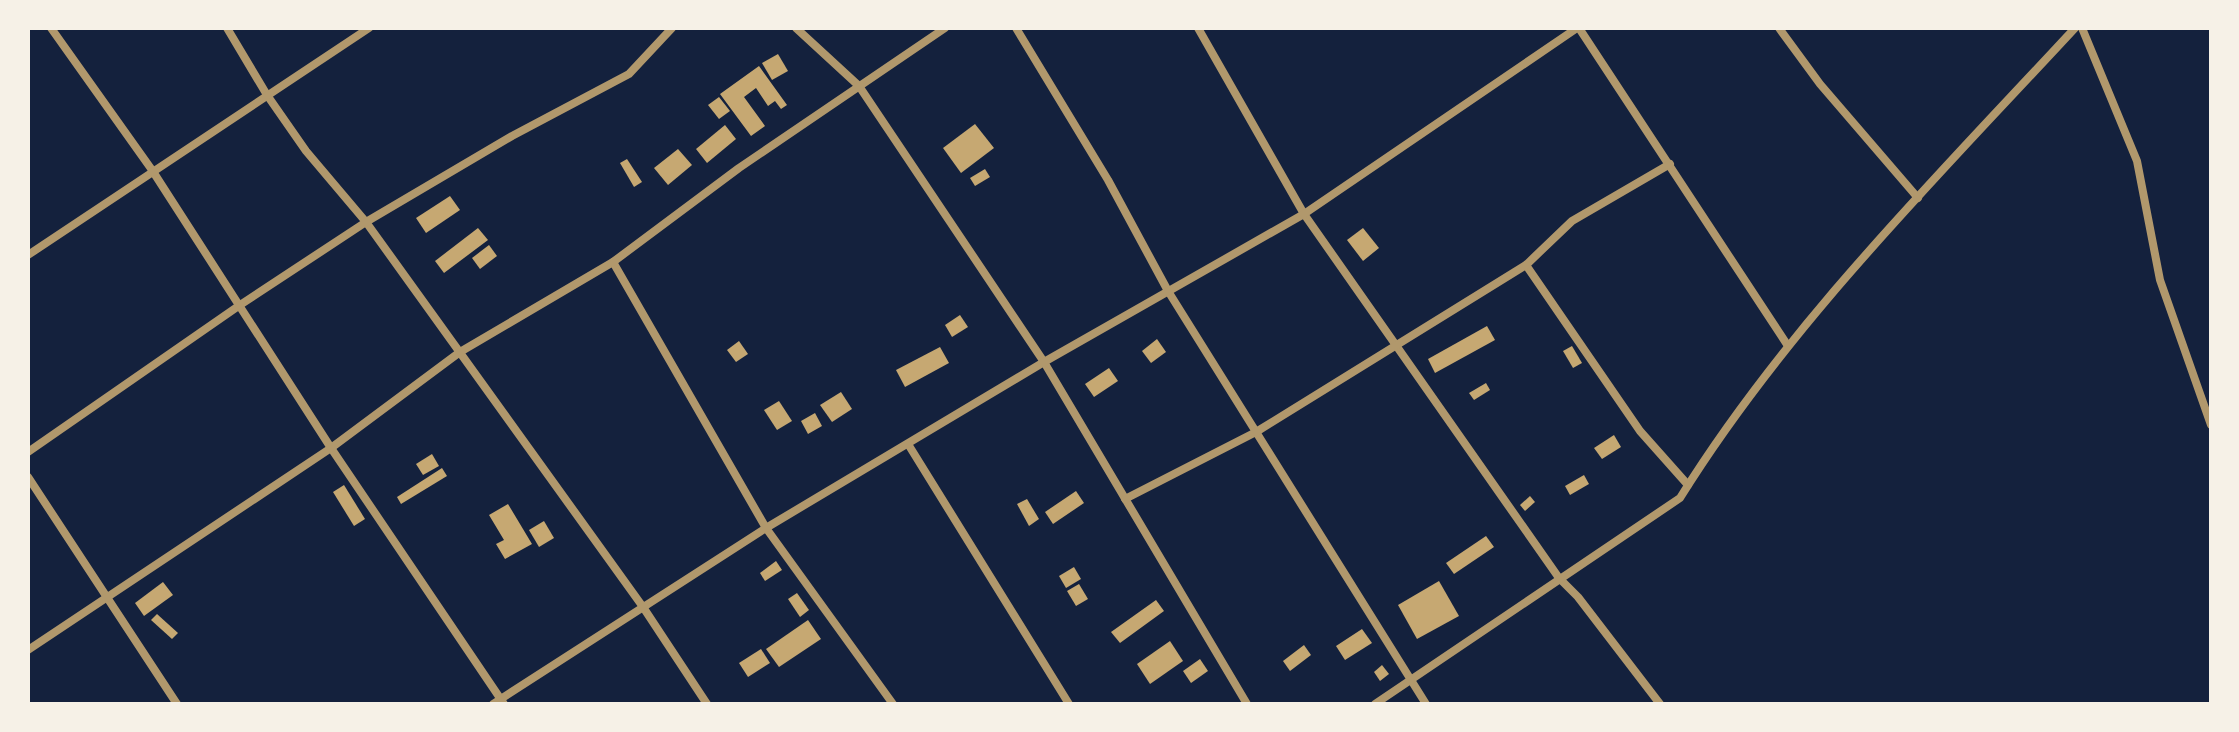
<svg xmlns="http://www.w3.org/2000/svg" width="2239" height="732" viewBox="0 0 2239 732" font-family="Roboto,sans-serif">
  <style>
    .building { fill: #c6a872 }
    .lines { fill: none; stroke-linecap: round; stroke-linejoin: round }
    .minor { stroke: #b1986c; stroke-width: 8 }
  </style>
  <rect width="100%" height="100%" fill="#14213d"/>
  <g class="building">
    <polygon points="778,54 788,71 772,80 762,63"/>
    <polygon points="759,66 787,105 781,109 775,101 768,106 756,88 744,97 765,126 751,136 720,94"/>
    <polygon points="719,97 730,111 719,119 708,105"/>
    <polygon points="975,124 994,148 961,173 943,148"/>
    <polygon points="725,125 736,139 707,163 696,149"/>
    <polygon points="678,149 692,165 668,185 654,168"/>
    <polygon points="627,159 642,182 634,187 620,163"/>
    <polygon points="985,169 990,177 975,186 970,178"/>
    <polygon points="450,196 460,210 426,233 416,218"/>
    <polygon points="478,228 488,240 444,273 435,261"/>
    <polygon points="1363,228 1379,248 1363,261 1347,240"/>
    <polygon points="489,245 497,256 480,269 472,258"/>
    <polygon points="960,315 968,327 952,337 945,325"/>
    <polygon points="1487,326 1495,340 1435,373 1428,359"/>
    <polygon points="1157,339 1166,352 1151,363 1142,351"/>
    <polygon points="739,341 748,354 736,362 727,350"/>
    <polygon points="1572,346 1582,363 1573,368 1563,351"/>
    <polygon points="940,347 949,363 905,387 896,370"/>
    <polygon points="1109,368 1118,381 1094,397 1085,384"/>
    <polygon points="1486,383 1490,390 1474,400 1469,393"/>
    <polygon points="841,392 852,409 832,422 820,405"/>
    <polygon points="779,401 792,421 777,430 764,410"/>
    <polygon points="815,413 822,426 808,434 801,421"/>
    <polygon points="1614,435 1621,447 1602,459 1594,448"/>
    <polygon points="432,454 439,466 423,475 416,464"/>
    <polygon points="442,468 447,476 401,504 397,497"/>
    <polygon points="1584,475 1589,484 1570,495 1565,486"/>
    <polygon points="344,485 365,519 354,526 333,492"/>
    <polygon points="1076,491 1084,503 1053,524 1045,512"/>
    <polygon points="1530,496 1535,502 1525,511 1520,505"/>
    <polygon points="1027,499 1039,519 1029,526 1017,504"/>
    <polygon points="508,504 532,544 505,559 496,544 504,540 489,515"/>
    <polygon points="544,521 554,538 539,547 529,530"/>
    <polygon points="1486,536 1494,547 1454,574 1446,563"/>
    <polygon points="776,561 782,570 765,581 760,573"/>
    <polygon points="1074,567 1081,579 1066,588 1059,576"/>
    <polygon points="1439,581 1459,616 1417,639 1398,605"/>
    <polygon points="163,582 173,595 144,616 135,603"/>
    <polygon points="1079,584 1088,599 1076,606 1067,591"/>
    <polygon points="797,593 809,610 800,617 788,599"/>
    <polygon points="1156,600 1164,611 1120,643 1111,632"/>
    <polygon points="157,614 178,633 172,639 151,620"/>
    <polygon points="808,620 821,639 779,667 766,649"/>
    <polygon points="1362,629 1372,643 1345,660 1336,646"/>
    <polygon points="1170,641 1183,661 1150,684 1137,664"/>
    <polygon points="1304,645 1311,655 1290,671 1283,661"/>
    <polygon points="761,649 770,663 748,677 739,663"/>
    <polygon points="1200,659 1208,671 1191,683 1183,671"/>
    <polygon points="1382,665 1389,674 1380,681 1374,672"/>
  </g>
  <g class="lines">
    <g class="minor">
      <polyline points="51,28 152,170 331,448 504,704"/>
      <polyline points="227,28 267,95 306,151 366,222 643,607 707,704"/>
      <polyline points="796,28 859,86 1044,362 1247,704"/>
      <polyline points="1016,28 1108,180 1168,291 1426,704"/>
      <polyline points="1198,28 1304,214 1559,578 1578,597 1660,704"/>
      <polyline points="1579,28 1788,346"/>
      <polyline points="1779,28 1820,84 1918,198"/>
      <polyline points="2082,28 2137,161 2160,280 2211,425"/>
      <polyline points="28,255 369,28"/>
      <polyline points="613,262 766,528 893,704"/>
      <polyline points="1526,265 1640,431 1688,485"/>
      <polyline points="908,444 1069,704"/>
      <polyline points="28,452 240,305 366,222 512,136 629,74 672,28"/>
      <polyline points="28,477 177,704"/>
      <polyline points="1125,499 1256,432 1526,265 1572,221 1670,164"/>
      <polyline points="28,650 331,448 460,352 613,262 739,168 945,28"/>
      <polyline points="493,704 766,528 1044,362 1304,214 1577,28"/>
      <path d="M1375,704L1680,498C1787,326 1938,176 2075,28"/>
    </g>
  </g>
  <rect width="2239" height="732" fill="none" stroke="#f6f1e7" stroke-width="60"/>
</svg>
